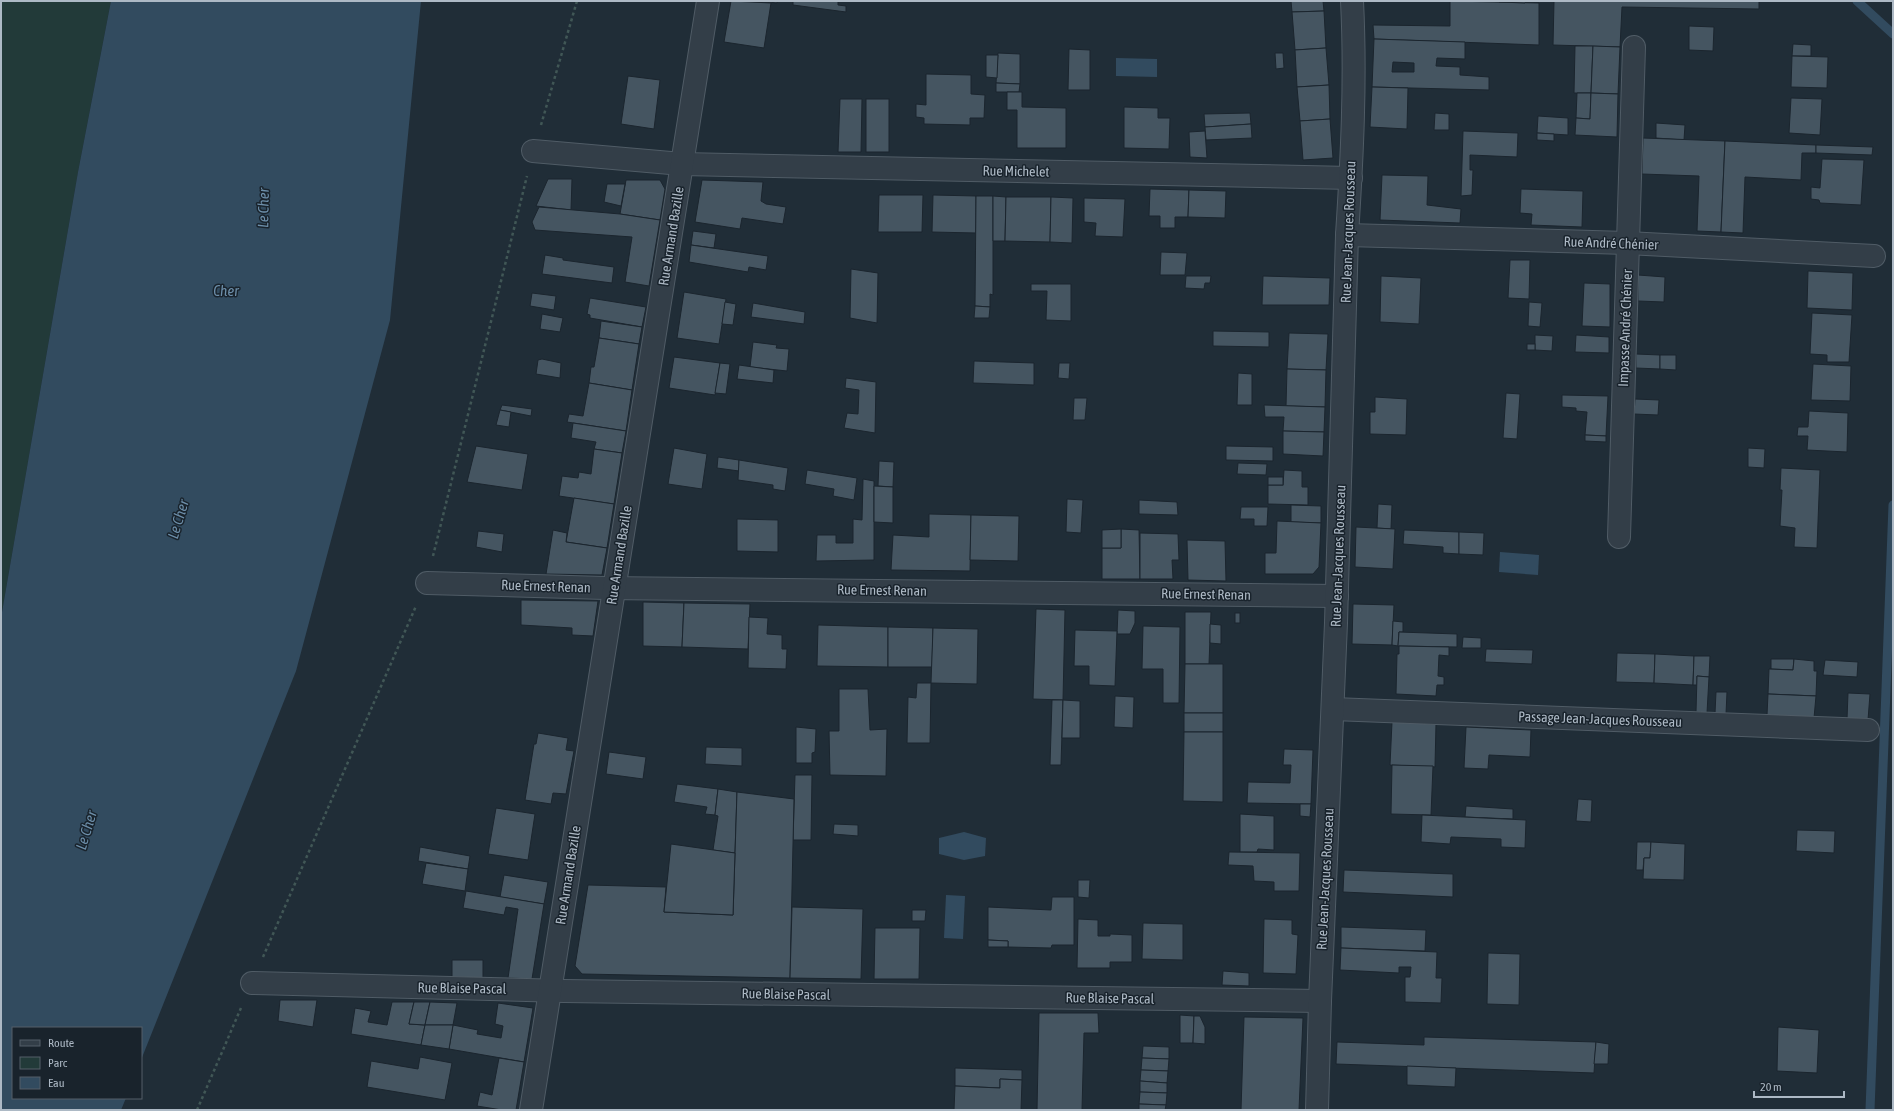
<svg xmlns="http://www.w3.org/2000/svg" width="1894" height="1111" viewBox="0 0 1894 1111" font-family="'Asap Condensed',sans-serif">
  <style>
    .green { fill: #223a39 }
    .water { fill: #324b5f }
    .lines { fill: none; stroke-linecap: round; stroke-linejoin: round }
    .stream { stroke: #324b5f; stroke-width: 9 }
    .building { fill: #455561; stroke: #1b252e; fill-rule: evenodd }
    .minor-casing { stroke: #505c66; stroke-width: 24 }
    .path { stroke: #415756; stroke-width: 2.5; stroke-dasharray: 3 3; stroke-linecap: butt }
    .minor { stroke: #333e48; stroke-width: 22 }
    .labels { text-anchor: middle; dominant-baseline: central; stroke-width: 3; stroke-linejoin: round; paint-order: stroke }
    .street-label { font-size: 14px; fill: #adb9c5; stroke: #19232c }
    .water-label { font-size: 15px; font-style: italic; fill: #6d8faa; stroke: #19232c }
  </style>
  <rect width="100%" height="100%" fill="#202d37"/>
  <polygon class="green" points="1,1 111,1 78,172 1,618"/>
  <g class="water">
    <polygon points="111,1 421,1 390,320 296,671 141,1060 141,1028 13,1028 13,1098 126,1098 121,1110 1,1110 1,618 78,172"/>
    <polygon points="1116,58 1157,59 1157,77 1116,76"/>
    <polygon points="1500,552 1539,555 1538,575 1499,572"/>
    <polygon points="964,832 986,838 985,856 964,860 939,854 939,838"/>
    <polygon points="946,895 965,896 963,939 944,938"/>
  </g>
  <g class="lines">
    <g class="stream">
      <polyline points="1857,1 1893,34"/>
      <polyline points="1870,1110 1893,505"/>
    </g>
  </g>
  <g class="building">
    <polygon points="731,1 771,3 764,48 724,42"/>
    <polygon points="760,1 777,1 777,3"/>
    <polygon points="793,1 838,1 838,5 846,6 846,12 793,5"/>
    <polygon points="1291,1 1323,1 1324,11 1292,12"/>
    <polygon points="1450,1 1539,3 1539,45 1374,39 1373,25 1450,26"/>
    <polygon points="1499,1 1526,1 1525,3 1499,2"/>
    <polygon points="1554,1 1759,1 1759,9 1622,7 1620,47 1553,45"/>
    <polygon points="1324,11 1326,48 1295,50 1292,12"/>
    <polygon points="1689,26 1714,27 1713,51 1689,50"/>
    <path d="M1374,39L1465,42V59L1437,58L1436,66L1460,67V75L1489,77V90L1372,87ZM1393,62L1414,63V72H1392Z"/>
    <polygon points="1793,44 1811,45 1811,56 1792,56"/>
    <polygon points="1575,46 1593,46 1591,93 1574,93"/>
    <polygon points="1593,46 1620,47 1618,94 1591,93"/>
    <polygon points="1326,48 1329,85 1297,87 1295,50"/>
    <polygon points="1069,49 1090,50 1090,90 1068,90"/>
    <polygon points="998,53 1020,54 1020,84 996,83"/>
    <polygon points="1275,53 1283,53 1284,68 1276,69"/>
    <polygon points="986,55 998,55 997,78 986,77"/>
    <polygon points="1792,56 1828,57 1827,88 1791,87"/>
    <polygon points="926,74 971,75 971,94 985,95 984,118 970,118 970,125 924,124 924,118 916,117 916,104 926,105"/>
    <polygon points="628,76 660,80 654,129 621,124"/>
    <polygon points="996,83 1020,84 1019,92 996,92"/>
    <polygon points="1329,85 1330,119 1300,121 1297,87"/>
    <polygon points="1372,87 1408,88 1407,129 1370,127"/>
    <polygon points="1007,92 1022,92 1022,107 1066,108 1066,148 1017,148 1017,110 1007,110"/>
    <polygon points="1577,93 1591,93 1590,119 1576,118"/>
    <polygon points="1591,93 1618,94 1617,137 1575,135 1576,118 1590,119"/>
    <polygon points="1791,98 1822,99 1820,135 1789,133"/>
    <polygon points="840,99 862,99 861,152 838,152"/>
    <rect x="866" y="99" width="23" height="53"/>
    <polygon points="1124,107 1158,108 1158,118 1170,118 1169,149 1124,148"/>
    <polygon points="1250,113 1251,124 1205,127 1204,114"/>
    <polygon points="1435,113 1449,114 1449,130 1434,130"/>
    <polygon points="1538,116 1568,118 1568,135 1537,133"/>
    <polygon points="1330,119 1333,158 1303,160 1300,121"/>
    <polygon points="1656,123 1685,125 1684,140 1656,138"/>
    <polygon points="1251,124 1252,138 1206,140 1205,127"/>
    <polygon points="1205,131 1207,158 1190,157 1189,132"/>
    <polygon points="1463,131 1518,133 1517,157 1470,155 1470,170 1473,170 1472,195 1461,196"/>
    <polygon points="1537,133 1554,134 1554,141 1537,140"/>
    <polygon points="1643,138 1725,141 1721,232 1697,231 1699,176 1642,174"/>
    <polygon points="1725,141 1816,145 1816,153 1802,153 1801,180 1745,177 1743,233 1721,232"/>
    <polygon points="1816,145 1873,147 1872,155 1816,153"/>
    <polygon points="1822,159 1864,160 1861,205 1820,203 1819,200 1811,199 1811,187 1820,188"/>
    <polygon points="1382,175 1428,176 1427,205 1461,209 1460,223 1380,220"/>
    <polygon points="548,179 572,179 571,210 536,206"/>
    <polygon points="626,180 660,180 665,189 660,220 620,214"/>
    <polygon points="702,180 763,182 761,201 766,204 786,207 783,224 742,218 740,229 695,222"/>
    <polygon points="607,184 625,184 621,206 604,202"/>
    <polygon points="1150,189 1189,190 1188,217 1175,217 1175,228 1160,228 1160,216 1149,216"/>
    <polygon points="1521,189 1583,191 1582,227 1531,225 1532,214 1520,213"/>
    <polygon points="1189,190 1226,191 1225,218 1188,217"/>
    <polygon points="879,195 923,195 922,232 878,232"/>
    <polygon points="933,195 976,196 976,233 932,232"/>
    <polygon points="976,196 993,196 993,295 990,294 990,307 975,306"/>
    <polygon points="993,196 1006,197 1005,241 993,241"/>
    <polygon points="1006,197 1051,197 1050,242 1005,241"/>
    <polygon points="1051,197 1073,198 1072,243 1050,242"/>
    <polygon points="1084,198 1125,199 1123,237 1095,236 1096,223 1084,222"/>
    <polygon points="539,207 620,214 660,220 649,286 625,282 632,237 535,230 532,222"/>
    <polygon points="693,231 716,234 714,248 691,245"/>
    <polygon points="691,245 768,256 766,270 749,267 748,272 689,262"/>
    <polygon points="1161,252 1187,253 1185,275 1160,275"/>
    <polygon points="545,255 563,258 563,260 614,267 612,283 542,274"/>
    <polygon points="1510,260 1530,260 1529,299 1508,298"/>
    <polygon points="851,269 878,273 877,323 850,318"/>
    <polygon points="1808,271 1853,273 1852,310 1807,308"/>
    <polygon points="1638,275 1665,277 1664,302 1638,301"/>
    <polygon points="1186,276 1211,276 1210,283 1205,283 1204,289 1185,288"/>
    <polygon points="1263,276 1330,278 1329,305 1262,305"/>
    <polygon points="1381,276 1421,278 1419,324 1380,322"/>
    <polygon points="1584,283 1610,284 1610,327 1582,326"/>
    <polygon points="1031,284 1071,284 1071,321 1046,320 1047,291 1031,291"/>
    <polygon points="684,292 726,299 719,344 677,338"/>
    <polygon points="532,293 556,296 554,310 530,306"/>
    <polygon points="590,298 646,307 642,327 590,318 590,315 587,314"/>
    <polygon points="725,302 736,304 733,325 722,324"/>
    <polygon points="1529,302 1542,303 1540,327 1528,326"/>
    <polygon points="753,303 805,312 804,324 751,317"/>
    <polygon points="975,306 990,307 989,318 974,318"/>
    <polygon points="1812,313 1852,315 1849,362 1827,362 1827,355 1810,354"/>
    <polygon points="542,314 563,318 560,332 540,329"/>
    <polygon points="601,321 642,327 639,344 599,338"/>
    <polygon points="1213,331 1269,332 1269,347 1213,346"/>
    <polygon points="1289,333 1328,334 1326,370 1287,369"/>
    <polygon points="1535,335 1553,336 1552,351 1535,350"/>
    <polygon points="1576,335 1609,337 1609,353 1575,352"/>
    <polygon points="599,338 639,344 632,390 589,383 591,367 594,367"/>
    <polygon points="753,342 777,345 776,348 789,349 787,371 750,367"/>
    <rect x="1527" y="344" width="8" height="6"/>
    <polygon points="1636,354 1660,355 1660,369 1636,368"/>
    <polygon points="1660,355 1676,355 1676,370 1660,369"/>
    <polygon points="674,357 720,363 715,395 669,388"/>
    <polygon points="542,359 561,363 560,378 536,374 538,360"/>
    <polygon points="974,361 1034,363 1034,385 973,383"/>
    <polygon points="720,363 730,364 726,394 715,393"/>
    <polygon points="1059,363 1070,363 1069,379 1058,378"/>
    <polygon points="1813,364 1851,366 1850,401 1811,400"/>
    <polygon points="739,365 774,370 773,383 737,379"/>
    <polygon points="1287,369 1326,370 1325,407 1286,406"/>
    <polygon points="1238,373 1252,374 1252,405 1237,405"/>
    <polygon points="846,378 876,382 875,433 844,428 847,413 858,414 859,390 845,388"/>
    <polygon points="589,383 632,390 626,431 567,422 569,414 583,416"/>
    <polygon points="1506,393 1520,394 1517,439 1503,438"/>
    <polygon points="1562,395 1608,396 1606,436 1585,435 1587,412 1576,411 1576,408 1562,407"/>
    <polygon points="1375,397 1407,399 1406,435 1370,434 1370,412 1375,412"/>
    <polygon points="1074,398 1087,398 1085,420 1073,420"/>
    <polygon points="1635,399 1659,400 1658,415 1634,414"/>
    <polygon points="502,405 532,409 531,416 500,410"/>
    <polygon points="1264,405 1325,407 1324,432 1283,431 1284,417 1265,417"/>
    <polygon points="500,410 511,412 509,427 496,425"/>
    <polygon points="1809,411 1848,413 1847,452 1807,450 1808,436 1797,436 1798,427 1808,427"/>
    <polygon points="573,423 626,431 622,453 594,449 596,442 571,438"/>
    <polygon points="1283,431 1324,432 1323,456 1283,454"/>
    <polygon points="1585,435 1606,436 1606,442 1585,441"/>
    <polygon points="476,446 528,454 522,490 467,482"/>
    <polygon points="1226,446 1273,447 1273,461 1226,460"/>
    <polygon points="674,448 707,454 702,489 668,484"/>
    <polygon points="1748,448 1765,449 1764,468 1748,467"/>
    <polygon points="594,449 622,453 614,504 559,496 562,476 578,478 579,472 591,474"/>
    <polygon points="718,457 739,460 739,471 717,468"/>
    <polygon points="739,460 788,468 785,491 773,489 773,485 738,480"/>
    <polygon points="879,461 894,462 893,487 878,486"/>
    <polygon points="1238,463 1267,464 1266,475 1237,474"/>
    <polygon points="1781,468 1820,470 1817,548 1794,547 1795,528 1780,526 1782,490 1780,490"/>
    <polygon points="807,470 857,478 854,500 833,496 834,489 805,484"/>
    <polygon points="1284,470 1302,471 1302,487 1308,487 1308,505 1268,504 1268,485 1283,485"/>
    <rect x="1268" y="477" width="15" height="8"/>
    <polygon points="863,479 874,481 874,560 816,561 817,535 836,535 836,543 853,543 853,519 862,520"/>
    <polygon points="874,486 893,487 893,523 874,522"/>
    <polygon points="574,498 614,504 607,548 566,542"/>
    <polygon points="1067,499 1083,500 1081,533 1066,532"/>
    <polygon points="1139,500 1177,502 1178,515 1139,514"/>
    <polygon points="1378,504 1392,505 1391,529 1377,528"/>
    <polygon points="1291,505 1321,506 1321,523 1291,522"/>
    <polygon points="1241,507 1268,507 1267,526 1254,526 1254,519 1240,519"/>
    <polygon points="929,514 971,515 970,571 891,570 893,535 929,537"/>
    <polygon points="971,515 1019,516 1018,561 970,560"/>
    <polygon points="737,519 778,520 778,552 737,551"/>
    <polygon points="1277,521 1321,523 1319,567 1313,574 1265,574 1265,553 1276,553"/>
    <polygon points="1356,527 1395,529 1393,569 1355,567"/>
    <polygon points="1121,529 1139,530 1140,579 1102,579 1102,548 1121,548"/>
    <polygon points="1121,529 1121,548 1102,548 1102,530"/>
    <polygon points="553,530 567,533 566,542 607,548 602,575 546,574"/>
    <polygon points="1404,530 1459,532 1459,554 1443,553 1443,547 1403,544"/>
    <polygon points="478,531 504,534 502,552 476,547"/>
    <polygon points="1459,532 1484,533 1483,555 1459,554"/>
    <polygon points="1140,533 1178,534 1179,560 1172,560 1173,579 1140,579"/>
    <polygon points="1187,540 1225,541 1226,581 1188,580"/>
    <polygon points="521,600 598,601 593,636 572,635 572,628 521,625"/>
    <polygon points="643,602 684,603 682,647 643,646"/>
    <polygon points="684,603 750,604 748,649 682,647"/>
    <polygon points="1353,604 1394,605 1392,645 1352,644"/>
    <polygon points="1036,609 1065,610 1063,700 1033,699"/>
    <polygon points="1118,610 1135,611 1135,623 1130,634 1117,634"/>
    <polygon points="1185,612 1211,612 1209,664 1185,664"/>
    <rect x="1235" y="613" width="5" height="10"/>
    <polygon points="749,617 768,618 767,634 782,635 782,649 787,649 786,669 748,668"/>
    <polygon points="1393,621 1403,622 1403,632 1399,632 1398,646 1392,645"/>
    <polygon points="1210,624 1221,625 1221,644 1210,643"/>
    <polygon points="818,625 888,627 888,667 817,666"/>
    <polygon points="1143,626 1180,627 1179,703 1163,703 1163,669 1142,669"/>
    <polygon points="888,627 933,628 932,667 888,667"/>
    <polygon points="933,628 978,629 977,684 931,683"/>
    <polygon points="1075,630 1117,631 1115,686 1089,685 1089,666 1074,666"/>
    <polygon points="1399,632 1457,634 1457,647 1398,646"/>
    <polygon points="1463,637 1481,638 1481,648 1462,648"/>
    <polygon points="1399,646 1449,647 1449,656 1439,655 1438,676 1444,677 1444,685 1437,685 1436,696 1396,694 1397,654 1399,654"/>
    <polygon points="1486,649 1533,650 1532,664 1485,662"/>
    <polygon points="1617,653 1655,654 1654,683 1616,682"/>
    <polygon points="1655,654 1694,656 1693,685 1654,683"/>
    <polygon points="1694,656 1710,656 1709,677 1697,676 1697,685 1693,685"/>
    <polygon points="1771,659 1794,659 1793,670 1771,669"/>
    <polygon points="1794,659 1814,661 1814,671 1817,671 1816,696 1768,694 1769,669 1793,670"/>
    <polygon points="1825,660 1858,662 1857,677 1823,675"/>
    <polygon points="1185,664 1223,664 1223,713 1184,713"/>
    <polygon points="1697,676 1709,677 1707,713 1696,712"/>
    <polygon points="917,683 931,683 930,743 907,743 908,697 916,698"/>
    <polygon points="839,689 868,689 870,730 887,729 886,776 830,775 829,731 839,731"/>
    <polygon points="1716,692 1727,692 1726,714 1715,713"/>
    <polygon points="1848,693 1870,694 1868,720 1847,719"/>
    <polygon points="1768,694 1816,696 1814,718 1767,715"/>
    <polygon points="1115,696 1134,697 1133,728 1114,727"/>
    <polygon points="1052,700 1063,700 1061,765 1050,765"/>
    <polygon points="1063,700 1080,701 1080,738 1062,738"/>
    <rect x="1184" y="713" width="39" height="19"/>
    <polygon points="1392,722 1436,724 1435,767 1390,765"/>
    <polygon points="796,727 816,729 815,752 812,753 812,763 796,763"/>
    <polygon points="1466,727 1531,730 1530,757 1489,755 1488,769 1464,768"/>
    <polygon points="1184,732 1223,732 1223,802 1183,801"/>
    <polygon points="538,733 568,738 566,750 574,751 566,794 553,793 551,804 525,800 534,744 536,744"/>
    <polygon points="706,747 742,748 742,766 705,764"/>
    <polygon points="1284,749 1313,750 1311,804 1247,803 1248,782 1290,783 1291,765 1283,765"/>
    <polygon points="609,752 646,757 643,779 606,774"/>
    <polygon points="1392,765 1433,766 1431,815 1391,814"/>
    <polygon points="795,775 812,775 811,840 793,840"/>
    <polygon points="677,784 718,789 715,815 705,814 707,807 674,802"/>
    <polygon points="718,789 737,792 735,853 713,850 718,816 715,815"/>
    <polygon points="737,792 794,799 790,978 582,974 575,966 588,885 666,887 664,912 733,915"/>
    <polygon points="1578,799 1592,800 1591,822 1576,821"/>
    <polygon points="1300,804 1311,804 1310,817 1300,816"/>
    <polygon points="1466,806 1513,809 1513,819 1465,817"/>
    <polygon points="496,808 535,814 528,860 488,854"/>
    <polygon points="1240,814 1274,816 1274,850 1258,849 1257,852 1240,852"/>
    <polygon points="1422,815 1526,820 1525,848 1501,847 1501,839 1451,837 1450,844 1421,842"/>
    <polygon points="834,824 858,825 858,836 833,834"/>
    <polygon points="1797,830 1835,831 1834,853 1796,851"/>
    <polygon points="1637,842 1651,842 1650,858 1644,858 1643,870 1636,870"/>
    <polygon points="1651,842 1685,844 1684,880 1643,879 1644,858 1650,858"/>
    <polygon points="671,844 735,853 733,915 664,912"/>
    <polygon points="420,847 470,856 468,869 418,861"/>
    <polygon points="1229,852 1300,853 1299,891 1274,891 1274,882 1254,881 1253,866 1228,865"/>
    <polygon points="426,863 468,869 465,891 422,884"/>
    <polygon points="1344,870 1453,874 1453,897 1343,892"/>
    <polygon points="504,875 548,882 544,904 500,897"/>
    <polygon points="1078,880 1090,880 1089,898 1078,897"/>
    <polygon points="466,891 544,904 532,979 508,978 518,909 506,907 504,915 463,908"/>
    <polygon points="1052,897 1074,897 1074,945 1052,945 1051,948 1008,947 1008,941 988,940 988,907 1051,910"/>
    <polygon points="792,907 863,909 861,979 790,978"/>
    <polygon points="912,910 926,910 925,921 912,921"/>
    <polygon points="1078,919 1098,920 1098,936 1110,936 1110,934 1132,935 1132,962 1110,962 1110,968 1077,968"/>
    <polygon points="1264,919 1292,920 1292,934 1298,935 1296,974 1263,973"/>
    <polygon points="1143,923 1183,924 1183,960 1142,959"/>
    <polygon points="1341,927 1426,930 1425,951 1341,948"/>
    <polygon points="875,928 920,928 919,979 874,979"/>
    <polygon points="988,940 1008,941 1008,947 988,947"/>
    <polygon points="1341,948 1437,952 1436,978 1442,978 1441,1003 1405,1002 1405,977 1410,977 1411,967 1399,967 1399,973 1340,970"/>
    <polygon points="1488,953 1520,954 1519,1005 1487,1004"/>
    <polygon points="452,960 483,960 483,978 452,977"/>
    <polygon points="1223,971 1249,973 1249,986 1222,985"/>
    <polygon points="280,1000 317,1000 313,1027 278,1021"/>
    <polygon points="392,1002 414,1002 409,1024 425,1025 421,1045 351,1034 355,1008 371,1011 368,1022 387,1025"/>
    <polygon points="414,1002 430,1002 425,1025 409,1024"/>
    <polygon points="430,1002 457,1003 453,1025 425,1025"/>
    <polygon points="498,1003 533,1008 524,1062 449,1049 453,1025 478,1030 477,1034 501,1038 503,1026 495,1024"/>
    <polygon points="1039,1013 1098,1013 1099,1033 1084,1033 1082,1110 1037,1110"/>
    <polygon points="1180,1015 1194,1016 1193,1043 1180,1043"/>
    <polygon points="1194,1016 1200,1016 1205,1027 1205,1044 1193,1043"/>
    <polygon points="1244,1017 1303,1018 1299,1110 1241,1110"/>
    <polygon points="425,1025 453,1025 449,1049 421,1045"/>
    <polygon points="1778,1027 1819,1030 1817,1073 1777,1071"/>
    <polygon points="1424,1037 1596,1042 1594,1073 1336,1064 1337,1042 1424,1045"/>
    <polygon points="1596,1042 1609,1044 1608,1064 1594,1064"/>
    <polygon points="1143,1046 1169,1047 1169,1059 1142,1058"/>
    <polygon points="420,1057 452,1063 445,1100 367,1087 371,1061 418,1069"/>
    <polygon points="499,1058 524,1062 516,1110 502,1110 477,1106 480,1092 492,1095"/>
    <polygon points="1142,1058 1169,1059 1168,1071 1141,1070"/>
    <polygon points="1407,1066 1456,1068 1455,1087 1407,1085"/>
    <polygon points="955,1068 1022,1070 1022,1080 1000,1079 1000,1088 955,1086"/>
    <polygon points="1141,1070 1168,1071 1167,1083 1140,1081"/>
    <polygon points="1000,1079 1022,1080 1021,1110 954,1110 955,1086 1000,1088"/>
    <polygon points="1140,1081 1167,1083 1167,1093 1140,1092"/>
    <polygon points="1140,1092 1167,1093 1166,1105 1139,1104"/>
    <polygon points="1139,1104 1166,1105 1165,1110 1139,1110"/>
  </g>
  <g class="lines">
    <defs>
      <g id="minor">
        <polyline points="533,151 682,164 1351,178"/>
        <polyline points="1347,235 1627,243 1874,256"/>
        <polyline points="1619,537 1634,47"/>
        <polyline points="427,583 605,588 1337,596"/>
        <polyline points="1333,709 1868,730"/>
        <polyline points="252,983 564,991 1320,1001"/>
        <polyline points="531,1110 708,1"/>
        <path d="M1317,1110L1320,1001L1336,623L1347,235C1352,158 1356,79 1352,1"/>
      </g>
    </defs>
    <use href="#minor" class="minor-casing"/>
    <g class="path">
      <polyline points="541,125 577,1"/>
      <polyline points="433,556 527,176"/>
      <polyline points="263,957 416,606"/>
      <polyline points="197,1110 241,1008"/>
    </g>
    <use href="#minor" class="minor"/>
  </g>
  <g class="labels">
    <g class="street-label">
      <text transform="translate(1016 171) rotate(1)">Rue Michelet</text>
      <text transform="translate(1348 232) rotate(-88)">Rue Jean-Jacques Rousseau</text>
      <text transform="translate(671 236) rotate(-81)">Rue Armand Bazille</text>
      <text transform="translate(1611 243) rotate(2)">Rue André Chénier</text>
      <text transform="translate(1625 328) rotate(-88)">Impasse André Chénier</text>
      <text transform="translate(619 555) rotate(-81)">Rue Armand Bazille</text>
      <text transform="translate(1338 556) rotate(-88)">Rue Jean-Jacques Rousseau</text>
      <text transform="translate(546 586) rotate(2)">Rue Ernest Renan</text>
      <text transform="translate(882 590) rotate(1)">Rue Ernest Renan</text>
      <text transform="translate(1206 594) rotate(1)">Rue Ernest Renan</text>
      <text transform="translate(1600 719) rotate(2)">Passage Jean-Jacques Rousseau</text>
      <text transform="translate(568 875) rotate(-81)">Rue Armand Bazille</text>
      <text transform="translate(1325 879) rotate(-87)">Rue Jean-Jacques Rousseau</text>
      <text transform="translate(462 988) rotate(1)">Rue Blaise Pascal</text>
      <text transform="translate(786 994) rotate(1)">Rue Blaise Pascal</text>
      <text transform="translate(1110 998) rotate(1)">Rue Blaise Pascal</text>
    </g>
    <g class="water-label">
      <text transform="translate(263 208) rotate(-89)">Le Cher</text>
      <text x="226" y="290">Cher</text>
      <text transform="translate(178 519) rotate(-73)">Le Cher</text>
      <text transform="translate(86 830) rotate(-73)">Le Cher</text>
    </g>
  </g>
  <rect width="1894" height="1111" fill="none" stroke="#adb9c5" stroke-width="4"/>
  <rect x="12" y="1027" width="130" height="72" fill="#19232c" stroke="#545f69"/>
  <rect x="20" y="1040" width="20" height="6" fill="#333e48" stroke="#545f69"/>
  <text x="48" y="1047" font-size="12" fill="#adb9c5">Route</text>
  <rect x="20" y="1057" width="20" height="12" fill="#223a39" stroke="#545f69"/>
  <text x="48" y="1067" font-size="12" fill="#adb9c5">Parc</text>
  <rect x="20" y="1077" width="20" height="12" fill="#324b5f" stroke="#545f69"/>
  <text x="48" y="1087" font-size="12" fill="#adb9c5">Eau</text>
  <path d="M1754 1091v6h90v-6" fill="none" stroke="#adb9c5" stroke-width="2"/>
  <text x="1760" y="1091" font-size="12" fill="#adb9c5" stroke="#19232c" stroke-width="3" paint-order="stroke">20 m</text>
</svg>
